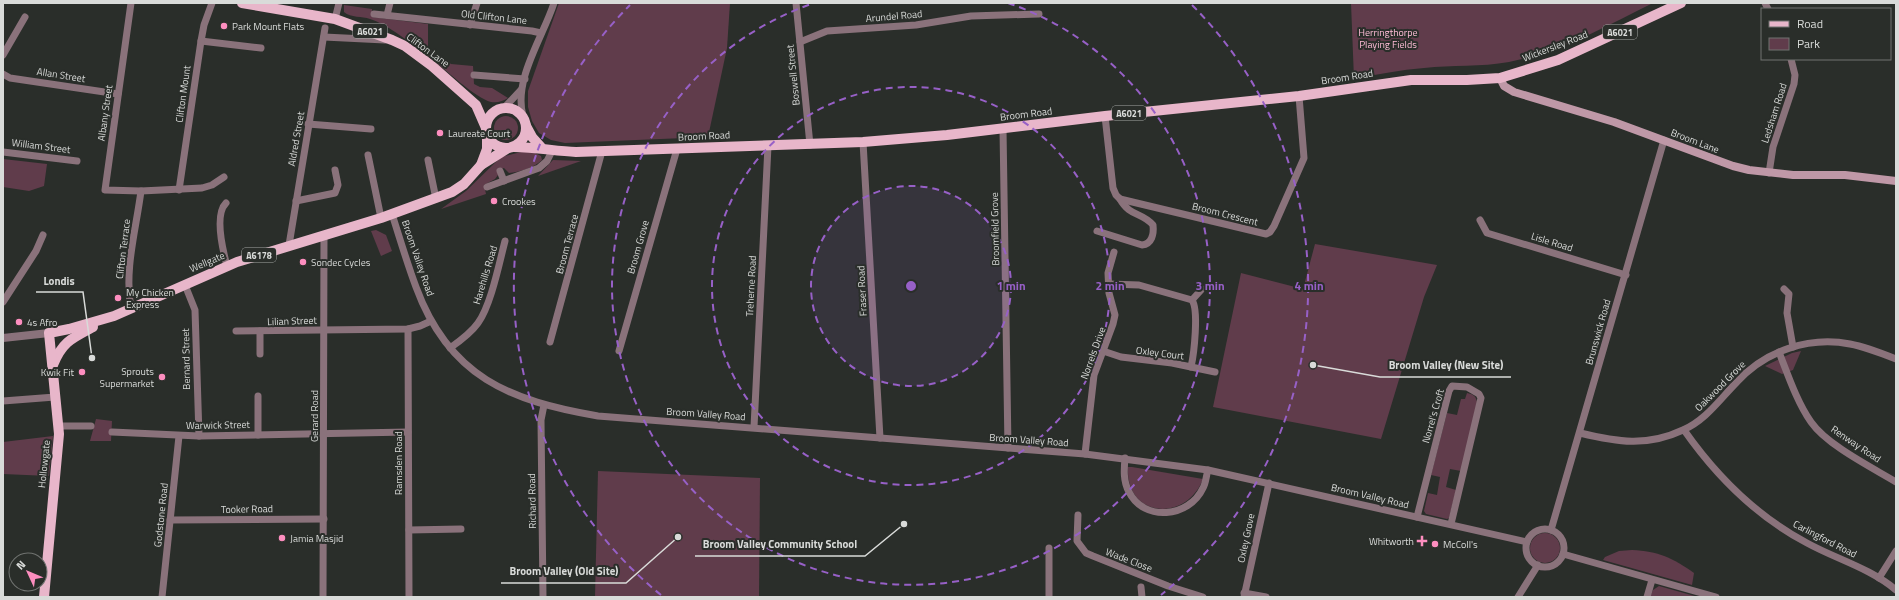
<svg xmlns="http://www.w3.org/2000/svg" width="1899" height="600" viewBox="0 0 1899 600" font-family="'Titillium Web',sans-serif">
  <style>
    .green { fill: #603c4b }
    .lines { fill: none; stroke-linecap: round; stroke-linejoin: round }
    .minor { stroke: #8a727b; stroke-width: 7 }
    .tertiary { stroke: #8a727b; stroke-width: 8 }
    .secondary { stroke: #bf98a7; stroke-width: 8 }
    .primary { stroke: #e8b6ca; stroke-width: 10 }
    .ring { fill: none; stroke: #9760c7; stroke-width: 2; stroke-dasharray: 7 5 }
    .poi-dot { fill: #fd8ebf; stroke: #2a2e2a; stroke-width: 1.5 }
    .labels { text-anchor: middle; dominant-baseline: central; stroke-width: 4; stroke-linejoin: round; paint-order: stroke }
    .shield { fill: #2a2e2a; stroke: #a4a7a4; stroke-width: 1 }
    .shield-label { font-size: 9px; font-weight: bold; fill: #d9dbd9 }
    .street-label { font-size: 10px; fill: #d9dbd9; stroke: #2a2e2a }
    .poi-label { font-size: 10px; fill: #d9dbd9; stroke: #2a2e2a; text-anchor: start }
    .park-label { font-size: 10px; fill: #febcd6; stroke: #2a2e2a }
    .centre { fill: #9760c7; stroke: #2a2e2a; stroke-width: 2 }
    .ring-label { font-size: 12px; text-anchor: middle; font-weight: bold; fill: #9760c7; stroke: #2a2e2a; stroke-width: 4; stroke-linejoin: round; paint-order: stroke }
    .leader { fill: none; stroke: #d9dbd9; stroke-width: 1.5 }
    .callout-dot { fill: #d9dbd9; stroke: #2a2e2a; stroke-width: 1.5 }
    .callout-label { font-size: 11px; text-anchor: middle; font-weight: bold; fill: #d9dbd9; stroke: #2a2e2a; stroke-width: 4; stroke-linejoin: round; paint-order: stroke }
  </style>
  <rect width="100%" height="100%" fill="#2a2e2a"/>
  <g class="green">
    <polygon points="559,3 730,3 727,48 708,137 565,143 551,140 539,133 532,121 528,107 528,91"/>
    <path d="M1351,3H1653C1607,26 1560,52 1509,62C1481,67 1452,65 1424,68C1401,70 1377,74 1354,79Z"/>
    <path d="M344,5L372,9V17L428,24V48L451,64L473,66L474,84L480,87L492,88L508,98C503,101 498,103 491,102C475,98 444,68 429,57C413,45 389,25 370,19C362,16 351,18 344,12Z"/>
    <circle cx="506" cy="128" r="12"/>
    <path d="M525,151L535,153L541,156L542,160C534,168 519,172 509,173L504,168L498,170V175L495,179L484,185L486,194L441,209L466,191L501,157Z"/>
    <polygon points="3,159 47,164 44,186 29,191 3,187"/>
    <polygon points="553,160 581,161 538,176"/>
    <polygon points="376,230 386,235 392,251 381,256 371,231"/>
    <polygon points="1315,244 1437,265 1424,297 1381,439 1213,407 1241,273 1303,289"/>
    <polygon points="1801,351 1793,370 1782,374 1765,366 1792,353"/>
    <path d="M1467,393C1473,394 1476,396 1477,402L1461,471L1450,469L1446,487L1456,490L1449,518L1447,519L1426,514L1424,511L1428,493L1437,495L1440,477L1431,475L1447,413L1457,415L1461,399H1465Z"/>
    <polygon points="96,419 112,421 111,441 90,441"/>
    <polygon points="53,436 49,476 3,474 3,442"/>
    <path d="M1128,467H1132L1203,479C1186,523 1125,518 1128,467Z"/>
    <polygon points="598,471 760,478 759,597 595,597"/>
    <circle cx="1545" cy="548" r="15"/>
    <path d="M1632,550C1658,551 1673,558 1694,573L1692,585L1603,560L1605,557L1619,551Z"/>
    <polygon points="1659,586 1698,597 1650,597 1653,590"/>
  </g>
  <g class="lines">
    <g class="minor">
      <polyline points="131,3 105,190 141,191 202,188 212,185 224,177"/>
      <polyline points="796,3 810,145"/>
      <polyline points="1765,3 1768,9"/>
      <polyline points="374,14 532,31 541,33"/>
      <polyline points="387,15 390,3"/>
      <polyline points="335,19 339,3"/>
      <polyline points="470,25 477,3"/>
      <polyline points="324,37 385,40"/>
      <polyline points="201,41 261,48"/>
      <polyline points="800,42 827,31 916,25 971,16 1039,14"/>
      <polyline points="3,55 25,17"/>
      <polyline points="3,74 10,78 118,94"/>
      <polyline points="474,75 525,79"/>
      <polyline points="504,108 521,90"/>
      <path d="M523,116C513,80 543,37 554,3"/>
      <polyline points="1105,116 1113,188 1116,195 1120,199 1266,234 1270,232 1274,226 1304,158 1299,96"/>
      <polyline points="308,124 371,129"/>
      <polyline points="1003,129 1008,448"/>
      <polyline points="863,142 880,438"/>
      <polyline points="3,152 77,161"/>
      <polyline points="368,155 381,218"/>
      <polyline points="428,160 436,199"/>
      <polyline points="500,171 504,181"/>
      <polyline points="1769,173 1773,147 1794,84 1795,75 1791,59"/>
      <polyline points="487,187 539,168 547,161 552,151"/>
      <polyline points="179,190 201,41 204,25 212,3"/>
      <polyline points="296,201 335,193 338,185 335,170"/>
      <path d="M226,203C214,215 223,251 227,266"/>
      <path d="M392,214C400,239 407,263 416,287C449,377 510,401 598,416L1085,454L1208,470L1527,542"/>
      <polyline points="1480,220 1487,233 1626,275"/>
      <path d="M1097,231L1142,245C1152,244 1154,234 1153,225C1142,212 1130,217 1120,199"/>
      <polyline points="289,245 325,28"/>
      <path d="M1109,284L1139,285L1192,300C1199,310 1194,354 1191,367"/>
      <polyline points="185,285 195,310 199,436"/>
      <polyline points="1784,289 1789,294 1787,313 1793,347"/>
      <polyline points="1192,300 1202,289"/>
      <polyline points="3,302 36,251 43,235"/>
      <path d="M131,309C124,269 136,230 141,191"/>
      <polyline points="408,329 409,597"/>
      <polyline points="236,331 408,329 420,326 431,321"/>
      <polyline points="550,342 602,151"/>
      <path d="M450,348C460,341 471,333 478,323C491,305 499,264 505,241"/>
      <polyline points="619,351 677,149"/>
      <polyline points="1103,351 1121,357 1172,363 1215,372"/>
      <path d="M1779,352C1788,375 1797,402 1811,422C1827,445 1871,467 1896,482"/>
      <polyline points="260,354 260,331"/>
      <polyline points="258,396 258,435"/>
      <polyline points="3,401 55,397"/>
      <polyline points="59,426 91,426"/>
      <polyline points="754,427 768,146"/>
      <path d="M1684,430C1717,477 1756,516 1807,543C1836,559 1870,568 1896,590"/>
      <polyline points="112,432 199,436 408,432"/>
      <path d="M1580,433C1617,442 1647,447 1683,430C1706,420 1720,399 1737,382C1765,351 1809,336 1850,344C1866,347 1881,353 1896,359"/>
      <polyline points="1085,454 1094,375 1113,324 1115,315 1109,293 1108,273 1114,252"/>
      <path d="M1125,458C1124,469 1123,481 1129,492C1144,522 1189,518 1203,488C1206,483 1206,476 1208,470"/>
      <polyline points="1078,515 1077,541 1086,553 1093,556 1168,586 1203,597"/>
      <polyline points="1417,517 1449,391 1452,386 1467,387 1479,394 1481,398 1451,524"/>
      <polyline points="170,520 324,519"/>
      <circle cx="1545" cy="548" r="19"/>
      <polyline points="409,530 461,529"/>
      <polyline points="1551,530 1664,140"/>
      <polyline points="1563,554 1716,597"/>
      <polyline points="1879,578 1896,551"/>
      <polyline points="1141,587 1142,597"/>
      <polyline points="1244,593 1266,597"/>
      <polyline points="162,597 179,436"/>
      <polyline points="323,597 324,236"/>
      <polyline points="543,597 541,420 544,405"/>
      <polyline points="1049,597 1049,548"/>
      <polyline points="1244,597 1269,483"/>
      <polyline points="1518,597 1538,565"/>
      <polyline points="1647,597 1652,580"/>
    </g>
    <polyline class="tertiary" points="3,338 49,333"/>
    <polyline class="secondary" points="1500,78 1504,86 1514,92 1614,122 1733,166 1749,170 1793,175 1845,175 1896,181"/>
    <g class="primary">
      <polyline points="242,3 335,19 392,40 405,46 432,66 476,105 486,128"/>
      <circle cx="506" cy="128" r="20"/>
      <polyline points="526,126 532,137 541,147"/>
      <path d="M514,147C535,147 555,151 576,152L863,142L947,135L1105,116L1299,96L1411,80H1467L1500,78L1558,60L1681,3"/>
      <polyline points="481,165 508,148"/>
      <path d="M53,365C62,342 72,338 93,327"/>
      <polyline points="44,597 59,434 49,333 69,329 114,316 237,262 381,218 452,192 464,184 481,165 487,149 487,134"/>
    </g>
  </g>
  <circle cx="911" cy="286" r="100" fill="#9760c7" fill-opacity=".12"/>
  <g class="ring">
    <circle cx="911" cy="286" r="100"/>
    <circle cx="911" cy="286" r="199"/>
    <path d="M1008 3A299 299 0 1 1 814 3"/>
    <path d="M661 595A398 398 0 0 1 630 5M1192 5A398 398 0 0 1 1161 595"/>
  </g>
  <g class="poi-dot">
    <circle cx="224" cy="26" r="4"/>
    <circle cx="440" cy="133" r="4"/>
    <circle cx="494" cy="201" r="4"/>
    <circle cx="303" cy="262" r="4"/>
    <circle cx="118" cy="298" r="4"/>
    <circle cx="19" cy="322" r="4"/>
    <circle cx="82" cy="372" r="4"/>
    <circle cx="162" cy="377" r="4"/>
    <circle cx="282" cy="538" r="4"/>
    <path d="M1420 535h4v4h4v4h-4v4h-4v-4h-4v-4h4z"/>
    <circle cx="1435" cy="544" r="4"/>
  </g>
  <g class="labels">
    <g class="shield">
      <rect x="353" y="24" width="34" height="14" rx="3"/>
      <rect x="1603" y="25" width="34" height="14" rx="3"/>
      <rect x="1112" y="106" width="34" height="14" rx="3"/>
      <rect x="242" y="248" width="34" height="14" rx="3"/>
    </g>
    <g class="shield-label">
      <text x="370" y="31">A6021</text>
      <text x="1620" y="32">A6021</text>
      <text x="1129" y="113">A6021</text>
      <text x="259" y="255">A6178</text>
    </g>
    <g class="street-label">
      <text transform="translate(894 16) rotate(-5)">Arundel Road</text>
      <text transform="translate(494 17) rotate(6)">Old Clifton Lane</text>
      <text transform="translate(1555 46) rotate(-21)">Wickersley Road</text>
      <text transform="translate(428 50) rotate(36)">Clifton Lane</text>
      <text transform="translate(61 75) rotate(9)">Allan Street</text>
      <text transform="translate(793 75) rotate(-96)">Boswell Street</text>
      <text transform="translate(1347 77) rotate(-9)">Broom Road</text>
      <text transform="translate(183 94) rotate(-82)">Clifton Mount</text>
      <text transform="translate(105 113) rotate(-82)">Albany Street</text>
      <text transform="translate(1774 113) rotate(-72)">Ledsham Road</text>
      <text transform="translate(1026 114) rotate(-7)">Broom Road</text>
      <text transform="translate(704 136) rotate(-3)">Broom Road</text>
      <text transform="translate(296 139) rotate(-80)">Aldred Street</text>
      <text transform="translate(1695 141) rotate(21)">Broom Lane</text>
      <text transform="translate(41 146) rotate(7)">William Street</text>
      <text transform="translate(1225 214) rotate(14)">Broom Crescent</text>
      <text transform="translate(995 229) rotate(-91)">Broomfield Grove</text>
      <text transform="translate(1552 242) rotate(17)">Lisle Road</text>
      <text transform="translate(567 244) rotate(-75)">Broom Terrace</text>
      <text transform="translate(638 247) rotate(-74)">Broom Grove</text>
      <text transform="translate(123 249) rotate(-83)">Clifton Terrace</text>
      <text transform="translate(418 258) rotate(71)">Broom Valley Road</text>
      <text transform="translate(207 262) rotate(-23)">Wellgate</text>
      <text transform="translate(485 275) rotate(-73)">Harehills Road</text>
      <text transform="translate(751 286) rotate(-87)">Treherne Road</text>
      <text transform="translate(862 291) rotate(-93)">Fraser Road</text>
      <text transform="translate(292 321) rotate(-2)">Lilian Street</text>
      <text transform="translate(1598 332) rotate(-74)">Brunswick Road</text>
      <text transform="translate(1093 353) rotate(-70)">Norrels Drive</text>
      <text transform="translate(1160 353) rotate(7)">Oxley Court</text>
      <text transform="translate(186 359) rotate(-91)">Bernard Street</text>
      <text transform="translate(1720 386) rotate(-45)">Oakwood Grove</text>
      <text transform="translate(706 414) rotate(4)">Broom Valley Road</text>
      <text transform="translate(314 416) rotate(-90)">Gerard Road</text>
      <text transform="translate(1433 416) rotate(-74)">Norrel's Croft</text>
      <text transform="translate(218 425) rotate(-1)">Warwick Street</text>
      <text transform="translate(1029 440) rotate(4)">Broom Valley Road</text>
      <text transform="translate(1856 444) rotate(34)">Renway Road</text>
      <text transform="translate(398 463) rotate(-90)">Ramsden Road</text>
      <text transform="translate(44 464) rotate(-84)">Hollowgate</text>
      <text transform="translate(1370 496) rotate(13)">Broom Valley Road</text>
      <text transform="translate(532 501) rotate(-91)">Richard Road</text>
      <text transform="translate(247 509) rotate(-1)">Tooker Road</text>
      <text transform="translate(161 515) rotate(-84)">Godstone Road</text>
      <text transform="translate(1246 538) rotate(-78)">Oxley Grove</text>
      <text transform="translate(1825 539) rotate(27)">Carlingford Road</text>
      <text transform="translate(1129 560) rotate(21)">Wade Close</text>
    </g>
    <g class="poi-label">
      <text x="232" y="26">Park Mount Flats</text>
      <text x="448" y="133">Laureate Court</text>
      <text x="502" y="201">Crookes</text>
      <text x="311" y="262">Sondec Cycles</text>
      <text x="126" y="292">My Chicken<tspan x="126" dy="12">Express</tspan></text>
      <text x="27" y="322">4s Afro</text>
      <text x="154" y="371" text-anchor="end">Sprouts<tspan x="154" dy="12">Supermarket</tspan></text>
      <text x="74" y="372" text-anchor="end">Kwik Fit</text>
      <text x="290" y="538">Jamia Masjid</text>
      <text x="1414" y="541" text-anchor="end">Whitworth</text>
      <text x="1443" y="544">McColl's</text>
    </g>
    <g class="park-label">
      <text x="1388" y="32">Herringthorpe<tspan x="1388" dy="12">Playing Fields</tspan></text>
    </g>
  </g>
  <circle cx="911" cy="286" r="6" class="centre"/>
  <g class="ring-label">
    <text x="1011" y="290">1 min</text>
    <text x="1110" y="290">2 min</text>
    <text x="1210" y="290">3 min</text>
    <text x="1309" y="290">4 min</text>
  </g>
  <path class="leader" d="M92 358L83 292H36M1313 365L1380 377H1511M904 524L865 556H695M678 537L626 583H501"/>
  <g class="callout-dot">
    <circle cx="92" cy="358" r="4"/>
    <circle cx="1313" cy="365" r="4"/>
    <circle cx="904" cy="524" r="4"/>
    <circle cx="678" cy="537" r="4"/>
  </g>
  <g class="callout-label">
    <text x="59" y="285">Londis</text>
    <text x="1446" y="369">Broom Valley (New Site)</text>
    <text x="780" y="548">Broom Valley Community School</text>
    <text x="564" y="575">Broom Valley (Old Site)</text>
  </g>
  <rect width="1899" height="600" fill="none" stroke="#d9dbd9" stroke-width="8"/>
  <rect x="1761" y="8" width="130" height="52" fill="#2a2e2a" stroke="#707370"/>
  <rect x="1769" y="21" width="20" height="6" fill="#e8b6ca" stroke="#707370"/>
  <text x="1797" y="28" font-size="12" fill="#d9dbd9">Road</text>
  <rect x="1769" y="38" width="20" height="12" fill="#603c4b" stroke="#707370"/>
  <text x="1797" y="48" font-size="12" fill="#d9dbd9">Park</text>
  <g transform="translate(28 572) rotate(314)"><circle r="19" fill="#2a2e2a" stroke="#707370"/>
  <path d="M0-3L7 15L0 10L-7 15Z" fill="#fd8ebf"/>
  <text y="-6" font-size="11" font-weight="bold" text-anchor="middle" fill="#d9dbd9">N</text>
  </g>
</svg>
